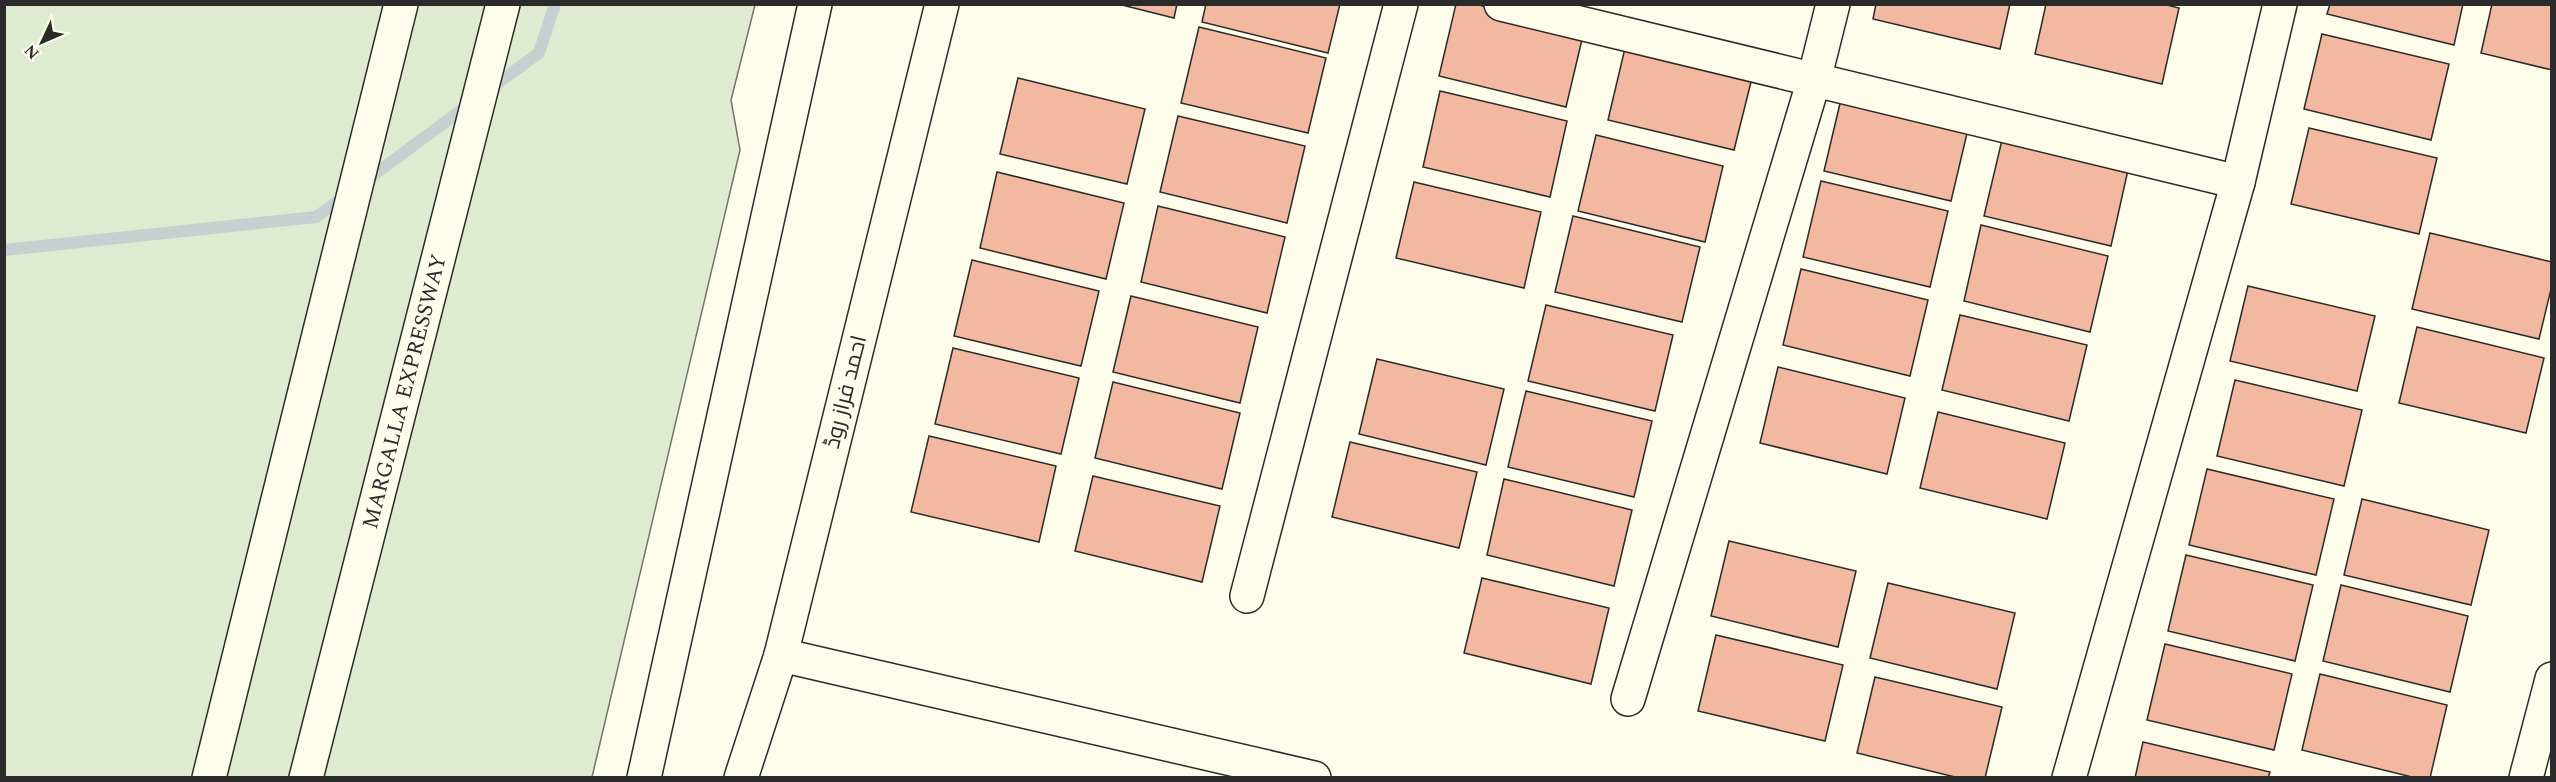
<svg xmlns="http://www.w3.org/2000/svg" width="2556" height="782" viewBox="0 0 2556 782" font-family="Spectral,Cairo,serif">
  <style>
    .green { fill: #deebd1; stroke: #74746e; stroke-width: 1.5 }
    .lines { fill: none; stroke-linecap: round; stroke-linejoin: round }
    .stream { stroke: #c7d0d0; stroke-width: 12 }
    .building { fill: #f2b8a0; stroke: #2b2b2b; stroke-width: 1.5 }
    .street-casing { stroke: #2b2b2b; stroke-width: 36 }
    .secondary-casing { stroke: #2b2b2b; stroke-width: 36 }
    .primary-casing { stroke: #2b2b2b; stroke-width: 36 }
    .street { stroke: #fdfbea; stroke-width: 33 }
    .secondary { stroke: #fdfbea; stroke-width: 33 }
    .primary { stroke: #fdfbea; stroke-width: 33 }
    .labels { text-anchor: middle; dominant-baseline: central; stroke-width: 4.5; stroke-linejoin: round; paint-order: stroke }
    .street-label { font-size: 22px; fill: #2b2b2b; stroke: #fdfbea }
  </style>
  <rect width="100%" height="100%" fill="#fdfbea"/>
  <polygon class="green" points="5,5 755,5 731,100 740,150 592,777 5,778"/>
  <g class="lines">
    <g class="stream">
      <polyline points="487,91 539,53 555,4"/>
      <polyline points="364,182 471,103"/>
      <polyline points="4,250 316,217 348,194"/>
    </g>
  </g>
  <g class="building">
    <polygon points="1118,4 1177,4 1174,18"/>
    <polygon points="1206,4 1340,4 1328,53 1202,22"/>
    <polygon points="1456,4 1475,4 1584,31 1566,107 1439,76"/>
    <polygon points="1876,4 2010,4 2000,49 1873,19"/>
    <polygon points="2046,4 2163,4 2179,8 2162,84 2035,54"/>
    <polygon points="2330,4 2463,4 2454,45 2327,14"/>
    <polygon points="2492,4 2552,4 2552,70 2481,53"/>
    <polygon points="1199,27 1326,58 1308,133 1181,103"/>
    <polygon points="2322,34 2449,64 2431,140 2304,109"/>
    <polygon points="1626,44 1753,74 1734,150 1608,120"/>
    <polygon points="1018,78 1145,109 1127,184 1000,154"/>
    <polygon points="1440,91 1567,121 1550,197 1423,167"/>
    <polygon points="1842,95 1969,125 1951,201 1824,171"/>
    <polygon points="1178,116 1305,146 1287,223 1160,192"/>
    <polygon points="2309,128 2437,158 2419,234 2291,204"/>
    <polygon points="1596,135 1723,166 1705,242 1578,211"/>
    <polygon points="2002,140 2128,170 2111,246 1984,216"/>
    <polygon points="997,172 1124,203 1106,279 980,248"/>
    <polygon points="1821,181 1948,211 1930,287 1803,257"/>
    <polygon points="1414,182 1541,212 1524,288 1396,258"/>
    <polygon points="1158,206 1285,237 1267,313 1141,282"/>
    <polygon points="1573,216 1700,247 1682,322 1555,292"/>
    <polygon points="1981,225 2108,256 2090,332 1964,301"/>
    <polygon points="2430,233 2552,262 2552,285 2539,339 2412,309"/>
    <polygon points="972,260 1099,291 1081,366 954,336"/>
    <polygon points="1801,269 1928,300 1910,376 1783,345"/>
    <polygon points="2248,286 2375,316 2357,391 2230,361"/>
    <polygon points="1131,296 1258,327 1240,403 1113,372"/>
    <polygon points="1546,305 1673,335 1655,411 1528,381"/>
    <polygon points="1960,315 2087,345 2069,421 1942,390"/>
    <polygon points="2417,327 2544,358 2526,433 2399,403"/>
    <polygon points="953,348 1079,378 1061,454 935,424"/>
    <polygon points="1377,359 1504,389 1486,465 1359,434"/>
    <polygon points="1778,367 1905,398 1887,474 1760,443"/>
    <polygon points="2235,380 2362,410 2344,486 2217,456"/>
    <polygon points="1113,382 1240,413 1222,489 1095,458"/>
    <polygon points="1526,391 1652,421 1634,497 1508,467"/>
    <polygon points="1938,412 2065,443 2047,519 1920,488"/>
    <polygon points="929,436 1056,466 1039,542 911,512"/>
    <polygon points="1350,442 1477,472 1459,548 1332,517"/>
    <polygon points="2207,469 2334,499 2316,575 2189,545"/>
    <polygon points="1093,476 1220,506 1202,582 1075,551"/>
    <polygon points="1504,479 1632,510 1614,586 1487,555"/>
    <polygon points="2362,499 2489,530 2471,605 2344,575"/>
    <polygon points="1729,541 1856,571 1838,647 1711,616"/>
    <polygon points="2186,555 2313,585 2295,661 2168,631"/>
    <polygon points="1482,578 1609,608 1591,684 1464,653"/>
    <polygon points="1888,583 2015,613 1997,689 1870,658"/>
    <polygon points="2341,585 2468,616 2450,692 2323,661"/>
    <polygon points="1716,635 1843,665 1825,741 1698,711"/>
    <polygon points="2165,644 2292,674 2274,750 2147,720"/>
    <polygon points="2320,674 2447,705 2430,778 2416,778 2302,750"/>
    <polygon points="1875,677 2002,707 1985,778 1959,778 1857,753"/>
    <polygon points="2143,742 2270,772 2268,778 2135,778"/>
  </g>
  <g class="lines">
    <defs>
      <g id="street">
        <polyline points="1501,4 2238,182"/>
        <polyline points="1247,596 1401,4"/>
        <polyline points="1628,699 1814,80 1833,4"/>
        <polyline points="2069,778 2238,182 2280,4"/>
        <polyline points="2526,778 2552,679"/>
      </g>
      <polyline id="secondary" points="781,655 1314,778"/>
      <g id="primary">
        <polyline points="209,778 401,4"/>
        <path id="s1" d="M306,778L503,4"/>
        <polyline points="644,778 815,4"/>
        <polyline points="741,778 781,655 942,4"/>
      </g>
    </defs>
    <use href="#street" class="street-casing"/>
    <use href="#secondary" class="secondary-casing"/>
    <use href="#primary" class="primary-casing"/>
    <use href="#street" class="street"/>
    <use href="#secondary" class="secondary"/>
    <use href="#primary" class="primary"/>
  </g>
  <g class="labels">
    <g class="street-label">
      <text stroke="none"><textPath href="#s1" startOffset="399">MARGALLA EXPRESSWAY</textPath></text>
      <text transform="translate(846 392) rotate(-76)">احمد فراز روڈ</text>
    </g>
  </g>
  <rect width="2556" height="782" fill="none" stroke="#2b2b2b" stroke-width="12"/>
  <g transform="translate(42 42) rotate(226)" stroke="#fdfbea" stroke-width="4.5" paint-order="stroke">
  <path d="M0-4.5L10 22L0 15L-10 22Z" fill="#2b2b2b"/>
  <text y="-9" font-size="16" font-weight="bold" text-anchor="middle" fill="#2b2b2b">N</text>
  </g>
</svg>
